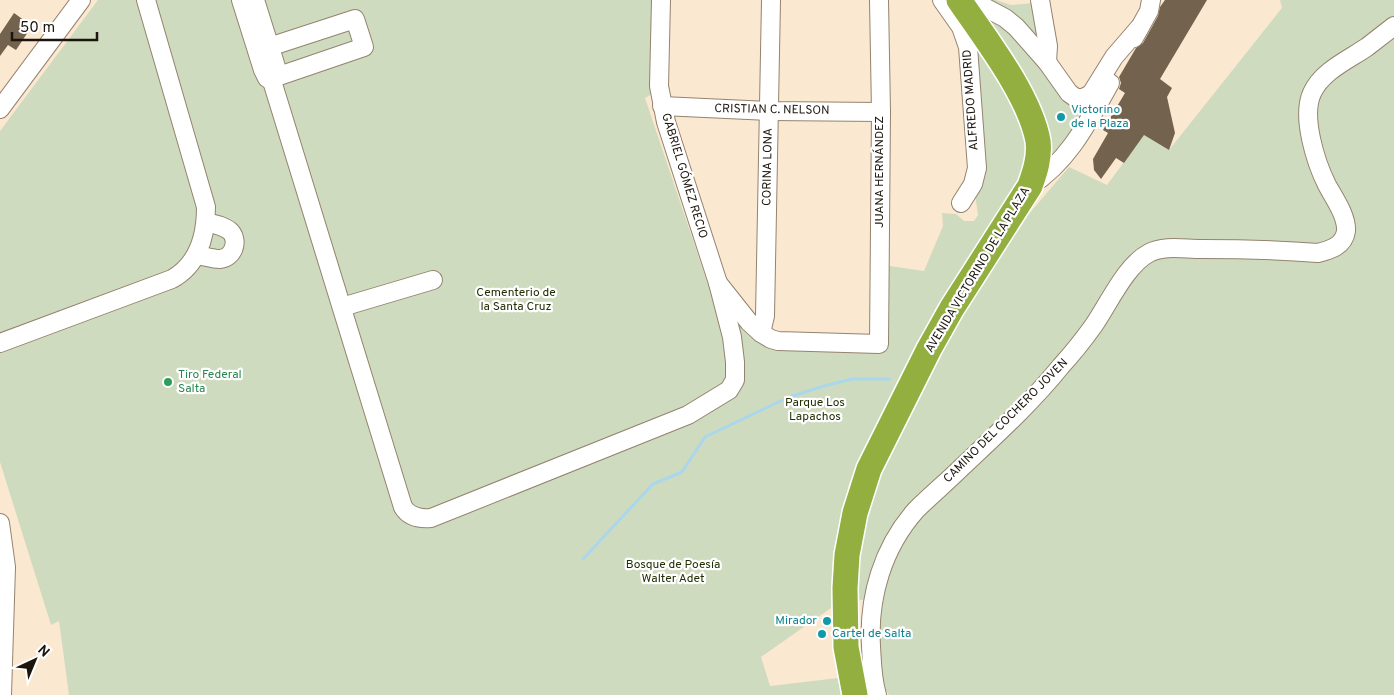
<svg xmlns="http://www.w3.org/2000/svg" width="1394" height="695" viewBox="0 0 1394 695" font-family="Overpass,sans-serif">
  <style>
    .green { fill: #cfdbbf }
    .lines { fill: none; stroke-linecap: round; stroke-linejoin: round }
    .stream { stroke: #aad7ec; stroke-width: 3 }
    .building { fill: #72624e }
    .minor-casing { stroke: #94836e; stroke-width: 20 }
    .highway-casing { stroke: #fff; stroke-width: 28 }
    .minor { stroke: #fff; stroke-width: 18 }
    .highway { stroke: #92af40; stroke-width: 25 }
    .culture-dot { fill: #0f9aa8; stroke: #fff; stroke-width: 2 }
    .leisure-dot { fill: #2e9e5b; stroke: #fff; stroke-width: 2 }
    .labels { text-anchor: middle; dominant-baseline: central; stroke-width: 4.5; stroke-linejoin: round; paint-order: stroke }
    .street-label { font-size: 12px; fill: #1b150d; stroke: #fff }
    .culture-label { font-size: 12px; fill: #0d838f; stroke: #fff; text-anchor: start }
    .park-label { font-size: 12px; fill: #212f03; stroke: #fff }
    .leisure-label { font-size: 12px; fill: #27864d; stroke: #fff; text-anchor: start }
  </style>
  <rect width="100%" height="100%" fill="#fbe8d1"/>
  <g class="green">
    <polygon points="98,0 653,0 652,94 645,98 731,353 743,365 743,356 734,316 759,342 882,346 883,265 924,271 943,226 942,213 956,214 964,221 974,221 978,215 975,194 968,26 1025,116 1030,166 982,247 959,272 937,306 892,392 849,484 833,566 831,608 761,657 770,686 838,678 842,695 69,695 59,621 51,625 0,462 0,131"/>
    <polygon points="973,0 996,0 1011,5 1034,3 1039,29 1036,35 1031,36"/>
    <polygon points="1280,0 1394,0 1394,695 889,695 878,678 870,599 852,601 869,494 917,385 1005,242 1069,167 1107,185 1144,135 1169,150 1282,8"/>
    <polygon points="996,17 1077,103 1086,109 1045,168 1038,103 1021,67 987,22 989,19"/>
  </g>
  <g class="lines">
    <polyline class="stream" points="583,559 653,484 682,472 705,437 789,397 824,386 852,379 890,379"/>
  </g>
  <g class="building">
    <polygon points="1165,0 1207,0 1160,79 1172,88 1167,97 1175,133 1169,150 1144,135 1124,163 1116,158 1101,179 1094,170 1093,159 1108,133 1103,130 1125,93 1119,89 1121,83 1119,77 1136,48 1143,43 1158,16 1160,7"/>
    <polygon points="14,13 32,26 16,50 8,45 0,56 0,34"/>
  </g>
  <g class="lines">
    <defs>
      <g id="minor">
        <polyline points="241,0 263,70 267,78 272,81 276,77 277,70 255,0"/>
        <polyline points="661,0 659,86 666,122 718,283 749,322 761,333 771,339 778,341 879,344 881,112 879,0"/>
        <polyline points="942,0 961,27 968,47 977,168 973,184 961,203"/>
        <polyline points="1040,0 1048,46 1047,62"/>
        <polyline points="964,6 986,8 1005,18 1016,27 1047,62 1069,93 1076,98 1083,98 1091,94 1114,57 1139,28"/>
        <polyline points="1134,38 1149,11 1151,0"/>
        <polyline points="269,47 355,19 364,47 276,77"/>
        <path d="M272,81L403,507C409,517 419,519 431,518L688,415L729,390L735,380V362L732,337L718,283"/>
        <polyline points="662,106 769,111 881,112"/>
        <polyline points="0,109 81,0"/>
        <path d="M1030,186C1069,161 1088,122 1110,83"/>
        <path d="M197,255C204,256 213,259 220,259C233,258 239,242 231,232C225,226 214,224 206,222"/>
        <polyline points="342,307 433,280"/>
        <polyline points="761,333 765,316 771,0"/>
        <path d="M0,343L172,279C199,264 206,236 206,207L146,0"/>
        <polyline points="0,523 6,567 2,695"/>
        <path d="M877,695C872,679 872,663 871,646C868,597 883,547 916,510C931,495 948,481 963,466C997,434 1032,402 1061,366C1073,353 1084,339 1094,325C1109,303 1126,265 1149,253C1164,245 1184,249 1201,249C1240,249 1279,250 1318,253C1330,250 1344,246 1346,231C1347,216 1334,198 1327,185C1316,163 1301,117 1312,93C1322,71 1348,60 1367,47C1376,40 1385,33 1394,26"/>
      </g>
      <path id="highway" d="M855,695L846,647L845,588L847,555L855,513L869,469L929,349L952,308L1030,186C1035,172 1040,157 1038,141C1030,96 985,38 959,0"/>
    </defs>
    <use href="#minor" class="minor-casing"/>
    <use href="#highway" class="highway-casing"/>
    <use href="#minor" class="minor"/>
    <use href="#highway" class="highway"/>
  </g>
  <g class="culture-dot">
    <circle cx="1061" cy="117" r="5"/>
    <circle cx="827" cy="621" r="5"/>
    <circle cx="822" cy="634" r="5"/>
  </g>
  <circle class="leisure-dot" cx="168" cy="382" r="5"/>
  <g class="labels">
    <g class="street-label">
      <text transform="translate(971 100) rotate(-94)">ALFREDO MADRID</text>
      <text transform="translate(772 110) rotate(1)">CRISTIAN C. NELSON</text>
      <text transform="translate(768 167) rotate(-89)">CORINA LONA</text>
      <text transform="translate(880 172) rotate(-90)">JUANA HERNÁNDEZ</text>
      <text transform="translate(684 176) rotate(73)">GABRIEL GÓMEZ RECIO</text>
      <text transform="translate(978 270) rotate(-59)">AVENIDA VICTORINO DE LA PLAZA</text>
      <text transform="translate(1006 421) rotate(-45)">CAMINO DEL COCHERO JOVEN</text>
    </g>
    <g class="culture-label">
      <text x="1071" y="110">Victorino<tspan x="1071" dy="14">de la Plaza</tspan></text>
      <text x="817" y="621" text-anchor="end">Mirador</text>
      <text x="832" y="634">Cartel de Salta</text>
    </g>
    <g class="park-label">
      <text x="516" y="293">Cementerio de<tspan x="516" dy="14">la Santa Cruz</tspan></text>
      <text x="815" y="403">Parque Los<tspan x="815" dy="14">Lapachos</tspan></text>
      <text x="673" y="565">Bosque de Poesía<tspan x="673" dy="14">Walter Adet</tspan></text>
    </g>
    <g class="leisure-label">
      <text x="178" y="375">Tiro Federal<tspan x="178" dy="14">Salta</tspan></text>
    </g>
  </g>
  <g transform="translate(35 660) rotate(44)" stroke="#ffffff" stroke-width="4" paint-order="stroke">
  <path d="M0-4L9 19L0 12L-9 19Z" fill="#1b150d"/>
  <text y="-8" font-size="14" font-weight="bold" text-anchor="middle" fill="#1b150d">N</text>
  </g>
  <path d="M12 32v8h85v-8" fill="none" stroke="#1b150d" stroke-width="2.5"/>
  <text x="20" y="32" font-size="15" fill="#1b150d" stroke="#ffffff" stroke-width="4" paint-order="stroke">50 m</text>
</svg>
